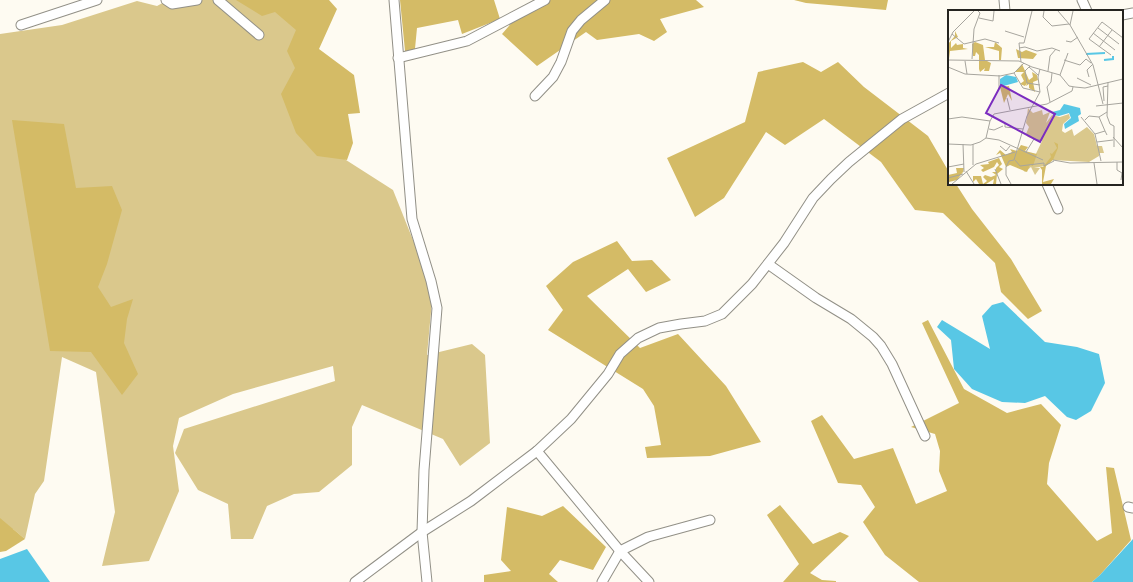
<svg xmlns="http://www.w3.org/2000/svg" width="1133" height="582" viewBox="0 0 1133 582" font-family="Quicksand,sans-serif">
  <style>
    .green { fill: #dac88c }
    .forest { fill: #d4bb66 }
    .water { fill: #58c7e5 }
    .lines { fill: none; stroke-linecap: round; stroke-linejoin: round }
    .minor-casing { stroke: #929087; stroke-width: 11 }
    .minor { stroke: #fff; stroke-width: 9 }
    .inset-river { fill: none; stroke: #58c7e5; stroke-width: 2 }
    .inset-road { fill: none; stroke: #a7a59e; stroke-width: 1 }
    .view { fill: #7b2cbf; fill-opacity: 0.15; stroke: #7b2cbf; stroke-width: 2 }
    .inset-edge { fill: none; stroke: #252420; stroke-width: 2 }
  </style>
  <rect width="100%" height="100%" fill="#fefbf2"/>
  <polygon class="green" points="168,0 287,0 302,10 310,137 393,190 433,290 427,355 472,344 485,355 490,443 460,466 443,439 362,405 352,427 352,465 319,492 294,494 267,506 253,539 231,539 228,504 198,490 175,453 184,429 335,381 333,366 233,394 179,418 173,446 179,491 149,561 102,566 115,512 96,372 62,357 44,481 35,494 25,539 13,529 0,548 0,34 62,25 137,1 157,6"/>
  <g class="forest">
    <polygon points="236,0 329,0 337,9 319,49 354,75 360,113 348,114 353,143 347,160 317,156 296,133 281,94 295,68 287,51 296,30 275,12 262,16"/>
    <polygon points="400,0 494,0 500,19 462,34 458,20 417,28 414,59 406,61"/>
    <polygon points="534,0 696,0 704,7 660,19 667,32 654,41 639,34 597,40 586,32 537,66 502,34 529,3"/>
    <polygon points="794,0 888,0 886,10 806,3"/>
    <polygon points="803,62 821,72 838,62 864,87 928,136 949,172 949,184 956,184 972,209 1011,259 1042,311 1028,319 1001,292 995,263 943,213 915,210 881,162 824,119 785,145 766,132 724,198 695,217 667,158 745,122 758,72"/>
    <polygon points="12,120 64,124 76,188 112,186 122,210 107,264 98,287 111,307 133,299 127,319 124,343 138,374 122,395 91,352 50,351"/>
    <polygon points="617,241 632,261 652,260 671,280 646,292 628,269 587,296 640,348 678,334 726,386 761,442 710,456 647,458 645,447 661,445 654,406 643,389 548,330 563,310 546,286 573,262"/>
    <polygon points="928,320 964,389 1007,413 1041,404 1061,425 1049,463 1047,484 1097,541 1112,533 1106,467 1114,468 1131,540 1100,575 1092,582 919,582 885,555 863,522 875,507 861,485 838,483 811,421 822,415 854,459 893,448 916,504 947,491 939,471 940,451 935,434 911,427 959,403 922,323"/>
    <polygon points="780,505 813,544 840,532 849,536 810,573 822,580 836,581 836,582 783,582 799,564 767,515"/>
    <polygon points="563,506 606,547 593,570 560,560 549,574 558,582 484,582 484,575 511,571 501,560 507,507 542,516"/>
    <polygon points="0,518 25,539 6,551 0,552"/>
  </g>
  <g class="water">
    <polygon points="1003,302 1045,342 1077,347 1099,354 1105,383 1091,411 1076,420 1067,417 1045,396 1025,403 1002,402 972,389 954,369 951,340 937,327 942,320 990,349 982,316 992,305"/>
    <polygon points="1133,539 1133,582 1092,582 1100,575"/>
    <polygon points="27,549 50,582 0,582 0,559"/>
  </g>
  <g class="lines">
    <defs>
      <g id="minor">
        <polyline points="166,0 172,4 197,0"/>
        <polyline points="218,0 259,35"/>
        <polyline points="394,0 412,219 431,281 437,308 424,470 422,532 427,582"/>
        <polyline points="1004,0 1005,11"/>
        <polyline points="1082,0 1087,11"/>
        <polyline points="1122,15 1133,13"/>
        <polyline points="21,25 97,0"/>
        <polyline points="398,58 467,41 545,0"/>
        <polyline points="535,96 553,77 561,62 572,31 581,20 605,0"/>
        <polyline points="1047,184 1058,209"/>
        <polyline points="768,264 816,298 851,319 873,337 881,346 892,364 925,436"/>
        <polyline points="537,451 620,551 649,582"/>
        <polyline points="1128,507 1133,508"/>
        <polyline points="355,582 422,532 471,501 537,451 571,419 608,374 620,354 638,338 659,328 681,324 705,321 722,314 752,284 784,243 813,198 831,179 849,162 902,119 949,93"/>
        <polyline points="602,582 620,551 648,537 710,520"/>
      </g>
    </defs>
    <use href="#minor" class="minor-casing"/>
    <use href="#minor" class="minor"/>
  </g>
  <g transform="translate(948 10)">
    <rect width="175" height="175" fill="#fefbf2"/>
    <path d="M80,98L85,103L94,100L95,105L102,102L98,113L104,105L112,107L121,104L122,108L115,114L114,121L117,123L124,119L126,126L139,117L146,124L149,136H154L156,143H151V146L141,152L104,150L97,156L86,158H92L87,165L83,157L77,162L66,150H85L94,131L80,127L78,124L81,117L78,113Z" fill="#dac88c"/>
    <path d="M7,21L10,27L3,31V38L8,33L9,35L15,34V38L20,39L2,41L1,49L0,34L7,26ZM27,32L35,35L37,50L43,53L41,61H36L37,58L32,62L31,59V45L28,42L27,46H25L24,34ZM47,32L54,38L53,50H51V41L37,37H46ZM68,39L74,42L78,40L89,44L85,49L70,48ZM74,54L81,70L85,67L84,62L89,65L90,70L85,72L87,82L81,78V74L78,76L79,73L77,76L72,74L76,71L73,65L76,62H67ZM61,76L64,91L60,84L56,93L52,77ZM106,132L110,134V138L105,150L98,156L95,172L106,169L103,174H94V160L92,157H95L103,147L102,143L104,144L109,138ZM73,135L80,137L77,141L89,144L85,156L82,155L79,162L62,155L58,157L52,143L48,145L52,140L58,145L64,142L62,139L69,141ZM51,148L54,154L51,157L55,159L49,164L48,174H45L46,169L38,174H31L28,169L25,172V166H33L35,174L39,171L35,167L37,165L43,167L48,165L44,162H48V158L51,155L49,152L46,157L35,162L33,160L36,158L32,155L41,154L40,152ZM8,158H16L15,162L9,170L1,172L0,165L9,163Z" fill="#d4bb66"/>
    <path d="M58,65L68,67L70,72L52,77V69ZM116,94L132,98L133,104L130,106L131,111L117,119L116,114L123,108L121,103L111,106L105,105L104,102L112,100Z" fill="#58c7e5"/>
    <path class="inset-river" d="M138,44L157,43M156,50L165,49V46"/>
    <path class="inset-road" d="M96,1L95,7L104,16L121,14M110,1L122,15M125,1L122,15L145,55L155,94M31,8L45,11L46,1M150,18L171,34M57,21L76,27M145,23L167,40M4,24L16,34L37,29L51,33M118,31L123,32L130,27M0,32L5,22L26,1M151,37L164,20M71,38L77,37L89,41L104,38L112,41M163,45L141,29L154,12L175,28M24,49L26,19L32,3L30,1M0,50L71,51L84,57L112,65L121,76L127,77L137,78L175,69M116,50L132,55L138,49L143,53M17,51L19,64M73,52L71,33H76L84,1M82,56L77,61L79,73L92,75M0,57L17,64L52,66L66,63L76,53M81,57L90,65M100,61L102,46L108,39M66,63L75,78L92,82M51,65V79M112,65L120,43M141,67L139,60L145,54M129,68L143,75M160,72L159,106L162,114L166,116V137M59,88L62,100M156,91L155,77L160,76M102,92L99,77L103,72L104,63M148,96L175,93M46,104L99,94L124,81L125,77M133,107L147,124L153,151M151,107L157,121M0,109L14,107L42,111L46,104M137,110L141,106L151,107L159,102M57,113V117L75,119M41,119L46,120L55,116M147,124L157,121L159,125M165,127L175,138M38,128L51,130L95,150M149,132L165,130M0,134L23,135L32,132L38,128L42,111M15,134L16,162M25,134V155M52,136L58,141L62,136M78,142L86,129L92,130M67,150L72,156L96,153V156L106,151M105,150L122,153L175,152M169,152V160L174,163L173,170M146,153L149,174M0,157L16,154M47,159L53,174M18,161L26,174M0,168L15,164M4,174L28,154L67,142M63,174L58,165V157L61,151L66,150L79,106L92,82L90,67L92,59"/>
    <path class="view" d="M53,75L107,104L92,132L38,103Z"/>
    <rect width="175" height="175" class="inset-edge"/>
  </g>
</svg>
